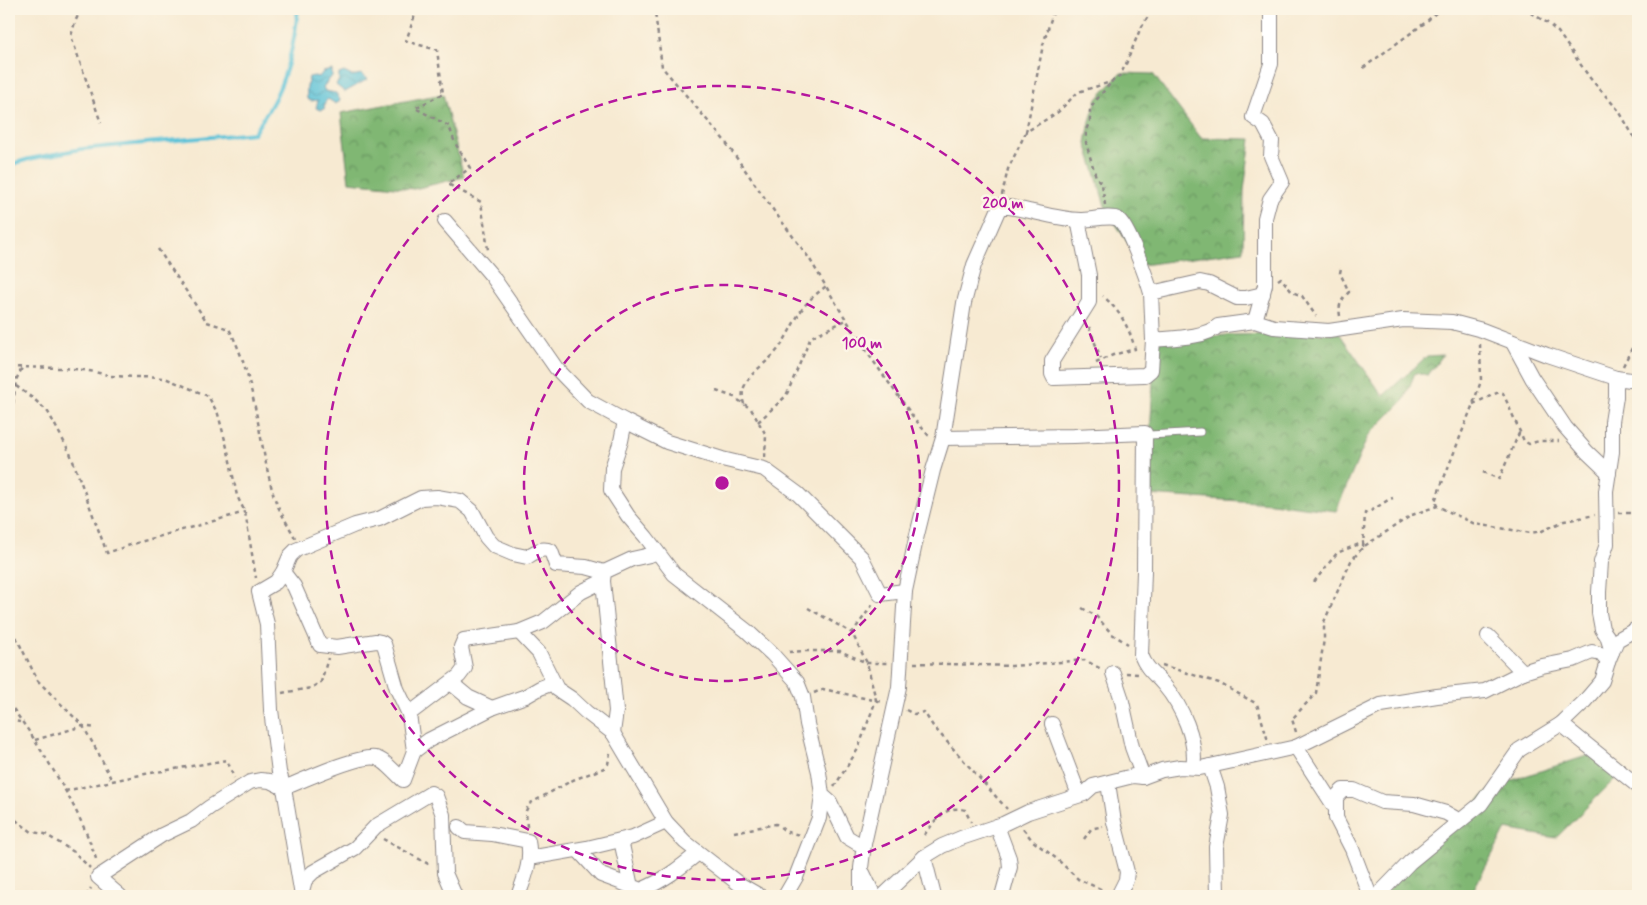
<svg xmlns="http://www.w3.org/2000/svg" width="1647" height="905" viewBox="0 0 1647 905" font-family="Mynerve,sans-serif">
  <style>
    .forest { fill: url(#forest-crowns); stroke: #516c57 }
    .water { fill: url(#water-waves); stroke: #3e728a }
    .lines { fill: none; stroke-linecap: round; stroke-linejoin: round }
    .stream { stroke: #5bc2d8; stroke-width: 4 }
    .lane-casing { stroke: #8c8686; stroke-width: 9 }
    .street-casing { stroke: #8c8686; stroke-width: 16 }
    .path { stroke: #8c8686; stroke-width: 2.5; stroke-dasharray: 4 4; stroke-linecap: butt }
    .lane { stroke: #fff; stroke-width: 7 }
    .street { stroke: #fff; stroke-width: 14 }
    .ring { fill: none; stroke: #b5179e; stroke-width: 2.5; stroke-dasharray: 9 6 }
    .centre { fill: #b5179e; stroke: #fcf5e5; stroke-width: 2.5 }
    .ring-label { font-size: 15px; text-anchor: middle; font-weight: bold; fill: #b5179e; stroke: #fcf5e5; stroke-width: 5; stroke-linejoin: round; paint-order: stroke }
  </style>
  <defs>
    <pattern id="forest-crowns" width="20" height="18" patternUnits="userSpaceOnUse" patternTransform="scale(1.25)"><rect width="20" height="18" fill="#80b773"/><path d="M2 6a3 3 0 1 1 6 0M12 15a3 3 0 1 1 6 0" fill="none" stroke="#689460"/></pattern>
    <pattern id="water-waves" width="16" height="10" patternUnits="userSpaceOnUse" patternTransform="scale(1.25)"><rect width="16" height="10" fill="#5bc2d8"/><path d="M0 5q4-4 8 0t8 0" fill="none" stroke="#4fa6ba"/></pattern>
  </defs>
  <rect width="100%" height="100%" fill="#fcf5e5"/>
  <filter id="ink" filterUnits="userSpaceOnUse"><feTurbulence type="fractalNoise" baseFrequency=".02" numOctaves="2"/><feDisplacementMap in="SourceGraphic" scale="10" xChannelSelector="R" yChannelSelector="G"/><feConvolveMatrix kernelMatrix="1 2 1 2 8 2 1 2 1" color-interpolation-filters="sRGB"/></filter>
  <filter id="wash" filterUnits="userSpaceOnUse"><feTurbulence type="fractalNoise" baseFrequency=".0096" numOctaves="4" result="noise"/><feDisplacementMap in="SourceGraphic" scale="20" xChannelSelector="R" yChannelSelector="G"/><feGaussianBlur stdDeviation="1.12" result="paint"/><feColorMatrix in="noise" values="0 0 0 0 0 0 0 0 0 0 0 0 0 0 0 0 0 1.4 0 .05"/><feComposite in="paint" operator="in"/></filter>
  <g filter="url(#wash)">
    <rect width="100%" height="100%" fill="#f7ead2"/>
    <g class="forest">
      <polygon points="1121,73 1153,74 1201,138 1251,139 1244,190 1243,251 1142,265 1106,209 1086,143 1090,121 1097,99"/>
      <polygon points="443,94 464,177 414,189 349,182 341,113"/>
      <polygon points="1339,333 1383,396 1427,356 1443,355 1428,375 1415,373 1404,400 1368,436 1336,511 1272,503 1147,495 1155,341 1227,335"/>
      <polygon points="1596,753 1621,773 1556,838 1506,829 1470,896 1382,896 1494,786"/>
    </g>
    <g class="water">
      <path d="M332,70V76L323,87L325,91L336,93L340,100L336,104L328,99L325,102L324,109L320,110L316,108L318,100L311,101L307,99C306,92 307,84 309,77L314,76L319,77L323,72Z"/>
      <polygon points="344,72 352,76 361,74 368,79 345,92 336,85 339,80 339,74"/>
    </g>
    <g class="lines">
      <path class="stream" d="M9,165L29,159L81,149L254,133C261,121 270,109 276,96C289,68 295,39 298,9"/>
    </g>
  </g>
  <g filter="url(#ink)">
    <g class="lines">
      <defs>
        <polyline id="lane" points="1145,433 1150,435 1200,432"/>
        <g id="street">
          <path d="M1078,220L1089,275V302L1052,361V374L1054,378L1145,375L1151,370L1153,340C1172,338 1205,338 1218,326L1255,321L1274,327L1329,331L1403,320L1452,322L1482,330L1547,355L1616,378"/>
          <polyline points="445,221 492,276 556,368 588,401 625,421 667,442 722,459 764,469 798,494 862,558 880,594 905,591"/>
          <polyline points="1151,293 1153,340"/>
          <polyline points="1255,321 1265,285 1265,218 1270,199 1282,182 1271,156 1272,141 1263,124 1253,117 1271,64 1271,12"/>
          <polyline points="1513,343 1532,378 1565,427 1587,452 1609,473"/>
          <polyline points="625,421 621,441 612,468 611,490 628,516 646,537 674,574 747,631 772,654 797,682 803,697 807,724 819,772 822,795 830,802 847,837 857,843 864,844"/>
          <path d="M943,438L1074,436L1145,433L1144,571L1141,655C1147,670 1154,673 1164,685C1181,705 1198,741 1193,767"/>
          <polyline points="283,572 294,586 320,645 337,647 376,641 381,642 384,644 397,689 409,714"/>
          <polyline points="519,632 539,653 557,689 572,699 586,712 613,733 666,822 685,842 739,884 760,896"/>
          <polyline points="1612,652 1617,640 1638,628"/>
          <polyline points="1608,662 1612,652 1607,636 1602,629 1599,613 1599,592 1601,562 1607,544 1606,491 1612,452 1612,422 1616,397 1616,378 1638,381"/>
          <polyline points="1113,673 1121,697 1132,747 1143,777"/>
          <polyline points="451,683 468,697 492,708"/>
          <polyline points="1052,724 1079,795"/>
          <polyline points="1561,724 1638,786"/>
          <polyline points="613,733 616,711 603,581 604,572 632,559 650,555 657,552"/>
          <polyline points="1296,747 1336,809"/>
          <polyline points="414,751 409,714 459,676 465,668 461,647 464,640 519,632 543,622 581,592 603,581"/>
          <polyline points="1210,766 1217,787 1222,815 1216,847 1217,896"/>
          <polyline points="1108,783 1114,822 1127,872 1126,880 1118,896"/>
          <polyline points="997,826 1009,858 1010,867 1002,896"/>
          <path d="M459,827L465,832L492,834L528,841C532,861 525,877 518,896"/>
          <polyline points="621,840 631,887"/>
          <path d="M578,850L601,875L641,890C663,881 680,868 698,853"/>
          <polyline points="924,857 934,896"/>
          <polyline points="529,858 587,848 633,837 666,822"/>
          <polyline points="863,873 874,896"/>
          <polyline points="302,891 305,880 313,872 355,848 376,826 431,793 436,796 443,815 445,873 455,896"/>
          <path d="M120,896L98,877L162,835L191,821L210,807L250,782L260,780L270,781L284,788C301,781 360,754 376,758C385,760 395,773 403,780L414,751L429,740L492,708L526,696L540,688L553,683"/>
          <path d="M302,896L284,788L279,772L271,710L267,624L259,592L276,582L283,572L290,556L296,550L355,525L379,519L421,498L437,497L460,501L472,511L486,537L494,546L513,554L527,557C535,552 541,547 551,551L556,565L586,567L604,572"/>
          <polyline points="785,896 796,877 819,818 822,795"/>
          <path d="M859,896L861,893V868L864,844L899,687L905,591L916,539L933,470L943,438L964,303L974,265L1000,206C1026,208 1053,219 1080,220C1090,220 1111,215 1118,219C1128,225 1147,279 1151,293L1200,282L1209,284L1237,298H1246L1263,294"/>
          <polyline points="883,896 924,857 942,846 961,838 1003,824 1028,812 1084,794 1093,786 1133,776 1143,777 1162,770 1180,767 1200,768 1210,766 1296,747 1381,705 1437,696 1485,691 1523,672 1488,636"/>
          <polyline points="1370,896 1352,849 1336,818 1336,797 1343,790 1354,790 1382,802 1414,804 1446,813 1460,821 1481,804 1519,750 1561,724 1584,702 1602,681 1608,662 1601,654 1592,652 1573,660 1542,666 1523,672"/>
          <polyline points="1377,896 1410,862 1460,821"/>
        </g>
      </defs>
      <use href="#lane" class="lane-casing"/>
      <use href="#street" class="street-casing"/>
      <g class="path">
        <polyline points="81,9 75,22 71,36 101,123"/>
        <polyline points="417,9 406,41 437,50 443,94 415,108 449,126 455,143 470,168 448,184 481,202 488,250"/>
        <polyline points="651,9 655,12 662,67 724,140 774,211 809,258 840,310 869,355 914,418 928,435 931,436"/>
        <polyline points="1524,9 1546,22 1558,32 1590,78 1619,111 1638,144"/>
        <polyline points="1363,68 1426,22 1440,9"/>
        <polyline points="1026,132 1043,45 1054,9"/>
        <polyline points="1002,195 1008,169 1026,132 1058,112 1078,92 1111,82 1119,77 1126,64 1139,32 1152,9"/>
        <polyline points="1105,205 1102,184 1096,177 1086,143 1086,130 1090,121 1090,109 1097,99 1111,83"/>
        <path d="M158,249L207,322L229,329C256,379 258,439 273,493C277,508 288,524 295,538"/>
        <polyline points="1278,280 1281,278 1292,292 1302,296 1316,316"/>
        <path d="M1340,316C1338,305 1341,300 1349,292L1340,273L1341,268"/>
        <polyline points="1089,327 1101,359"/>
        <polyline points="1480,344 1481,381 1473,404 1435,501 1437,506 1475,524 1531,533 1542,531 1564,521 1595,515"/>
        <path d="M1096,363L1113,355L1135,349C1129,327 1120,311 1103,296"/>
        <polyline points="1623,366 1638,336"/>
        <path d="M9,367C42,368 76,366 107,375"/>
        <polyline points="111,376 165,378 208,396 218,414 228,451 237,496 245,512 256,578"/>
        <polyline points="16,386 35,400 48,412 70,453 107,553 133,544 245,512"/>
        <polyline points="716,391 734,397 751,409 766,435 765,457"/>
        <path d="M744,404C742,398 742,391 745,385C751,372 765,364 774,354C787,340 792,323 803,308C809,299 818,293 826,286"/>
        <polyline points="1473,404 1499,392 1503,393 1524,441 1529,444 1539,441 1559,441"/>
        <polyline points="758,422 786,396 811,337 846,320"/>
        <polyline points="9,459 9,439 16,380 22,368"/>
        <polyline points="1483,472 1499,479 1520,431"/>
        <polyline points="1618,513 1638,513"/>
        <path d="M1363,547L1365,513C1376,510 1382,502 1393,498"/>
        <polyline points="1314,582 1337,553 1364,542"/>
        <polyline points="808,608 852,633"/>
        <polyline points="1082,608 1096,616 1112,634 1128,644"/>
        <polyline points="16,637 38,681 83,726 101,758 112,781"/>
        <polyline points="789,652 807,651 840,651 867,663 889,663"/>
        <polyline points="914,663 1012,666 1085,660 1101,669"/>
        <polyline points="1162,665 1219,683 1257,704 1268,741"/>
        <polyline points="1126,673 1138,674"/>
        <polyline points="282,693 311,688 321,682 328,658"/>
        <polyline points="814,693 823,689 882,702"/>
        <path d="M9,702C17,716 27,727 35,741C59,778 84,820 97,862"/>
        <polyline points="906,710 914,714 924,712 933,726 1007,809"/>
        <polyline points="9,720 20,722"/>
        <polyline points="1296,732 1292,719 1316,693 1324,639 1324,622 1351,561 1363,547 1412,515 1437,506"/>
        <polyline points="35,740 83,726 96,728"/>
        <polyline points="834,787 858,749 876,700 867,663 852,633 873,604"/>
        <polyline points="65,791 145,774 227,760 234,778"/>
        <polyline points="9,815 32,832 45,834 74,852 90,868"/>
        <polyline points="527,827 526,811 529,804 573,780 604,768 608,764 610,753"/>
        <polyline points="1023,829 1033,841 1057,859 1078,879 1107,892"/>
        <polyline points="734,832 776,824 787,832 800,835"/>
        <path d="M924,835C936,821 945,804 965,810L971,822"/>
        <polyline points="383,839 432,866"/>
        <polyline points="1084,839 1091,829 1103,826"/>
        <polyline points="86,896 91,888"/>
      </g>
      <use href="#lane" class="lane"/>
      <use href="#street" class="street"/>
    </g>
  </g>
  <g class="ring">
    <circle cx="722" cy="483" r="198"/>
    <circle cx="722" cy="483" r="397"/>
  </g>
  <circle cx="722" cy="483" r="8" class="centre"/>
  <g class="ring-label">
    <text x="1003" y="208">200 m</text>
    <text x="862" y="348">100 m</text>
  </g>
  <rect width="1647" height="905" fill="none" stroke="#fcf5e5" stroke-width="30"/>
</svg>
